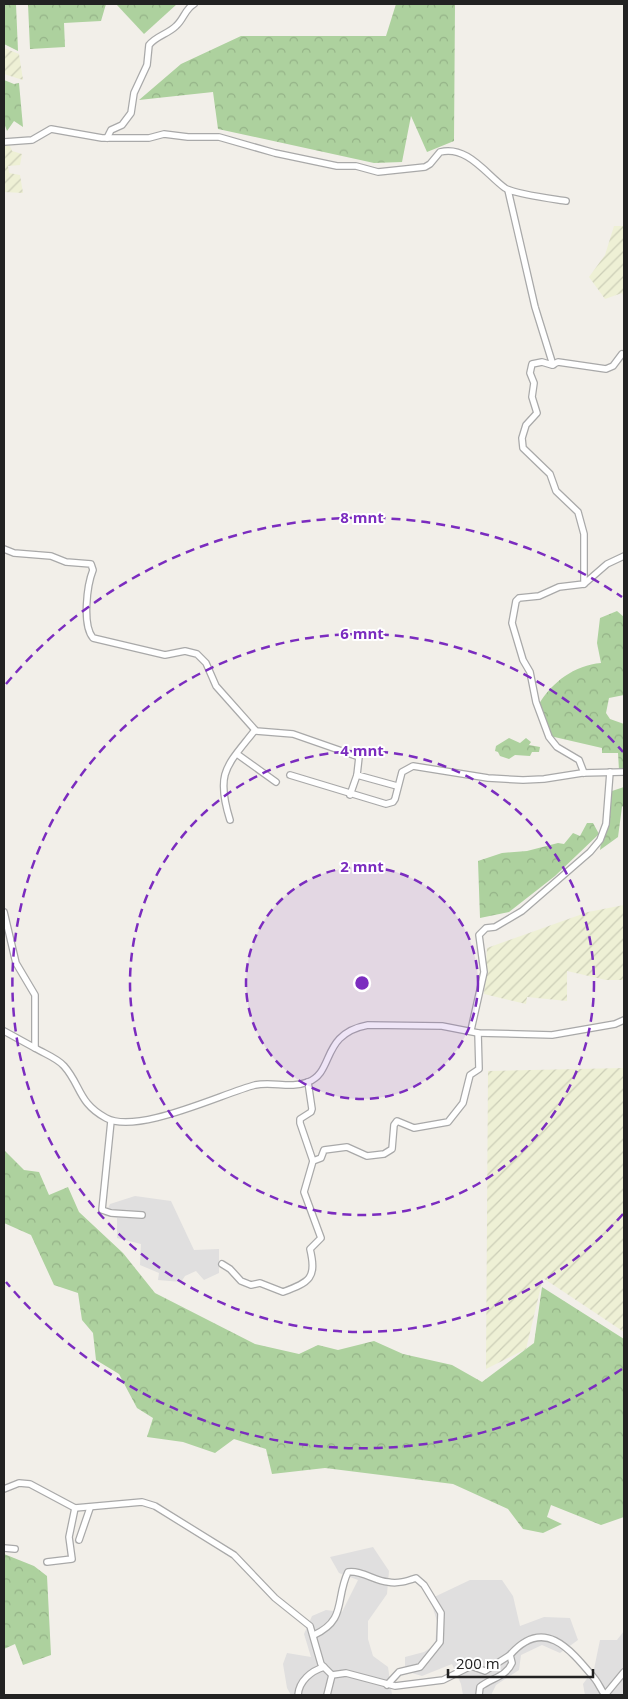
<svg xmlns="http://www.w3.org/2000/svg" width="628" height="1699" viewBox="0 0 628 1699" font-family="'Open Sans',sans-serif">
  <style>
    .residential { fill: #e0dfdf }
    .farmland { fill: url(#farmland-furrows) }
    .forest { fill: url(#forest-crowns) }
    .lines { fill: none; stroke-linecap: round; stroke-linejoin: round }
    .minor-casing { stroke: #a9a9a9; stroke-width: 8 }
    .minor { stroke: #fff; stroke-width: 5.5 }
    .ring { fill: none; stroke: #7b2cbf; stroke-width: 2.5; stroke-dasharray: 9 6 }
    .centre { fill: #7b2cbf; stroke: #fff; stroke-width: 2.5 }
    .ring-label { font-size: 15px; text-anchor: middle; font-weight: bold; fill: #7b2cbf; stroke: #fff; stroke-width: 4; stroke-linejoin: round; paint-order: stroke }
  </style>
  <defs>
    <pattern id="farmland-furrows" width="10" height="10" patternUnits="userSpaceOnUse" patternTransform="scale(1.25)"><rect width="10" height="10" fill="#eef0d5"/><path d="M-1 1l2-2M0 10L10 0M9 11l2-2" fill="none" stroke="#ccceb7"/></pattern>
    <pattern id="forest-crowns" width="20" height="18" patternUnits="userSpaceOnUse" patternTransform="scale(1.25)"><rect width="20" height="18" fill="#add19e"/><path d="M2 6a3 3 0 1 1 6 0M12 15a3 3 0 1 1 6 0" fill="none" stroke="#95b388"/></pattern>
  </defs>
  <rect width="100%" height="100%" fill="#f2efe9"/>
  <g class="residential">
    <polygon points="135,1196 171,1201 194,1250 219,1249 219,1273 204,1280 196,1271 185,1276 181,1282 158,1280 159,1273 140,1265 141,1244 117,1238 117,1218 104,1216 110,1204"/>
    <polygon points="373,1547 389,1571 387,1594 368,1621 368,1639 373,1656 388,1667 392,1695 291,1695 287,1688 283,1664 287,1653 311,1657 304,1634 312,1616 326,1610 342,1612 358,1580 339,1573 330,1557"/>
    <polygon points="470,1580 502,1580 513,1596 520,1626 544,1617 570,1618 578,1640 560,1653 542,1645 521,1655 519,1670 496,1685 491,1695 463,1695 461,1684 452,1664 422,1676 405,1671 405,1657 424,1652 435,1645 437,1621 430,1599"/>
    <polygon points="624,1631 624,1694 585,1695 583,1684 594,1669 600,1640 617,1640"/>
  </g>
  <g class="farmland">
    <polygon points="4,48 19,54 23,80 4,74"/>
    <polygon points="4,144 10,146 12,151 22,154 20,165 8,166 9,173 20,175 23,193 4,192"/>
    <polygon points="614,226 624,226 624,298 622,293 605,299 589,277 605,255"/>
    <polygon points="624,905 624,980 606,980 567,971 567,1001 527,997 526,1004 484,994 487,948 588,912"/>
    <polygon points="624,1068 624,1332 543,1278 526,1349 486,1369 488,1071"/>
  </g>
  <g class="forest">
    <polygon points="4,4 16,4 18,51 4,44"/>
    <polygon points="28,4 106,4 101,21 64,23 65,47 30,49"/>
    <polygon points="116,4 177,4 144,34"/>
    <polygon points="396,4 455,4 454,141 427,152 411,116 402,162 374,163 218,129 213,92 139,100 181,64 241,36 386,36"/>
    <polygon points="4,80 14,84 19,83 23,127 14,121 7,131 4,123"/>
    <path d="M617,611L624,617V695L609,698L606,713L610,719L624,724V770H619L618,753H602V748L550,736L539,704C552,682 575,665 601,663L597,643L600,618Z"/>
    <polygon points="509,738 520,743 526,738 531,742 529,745 540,747 539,752 532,752 530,756 515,755 509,759 500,756 498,752 495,751 496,746"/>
    <polygon points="624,787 624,805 622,807 618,837 600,850 607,802 612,791"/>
    <polygon points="587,823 593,823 599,834 555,876 509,912 480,918 478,861 502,853 527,851 558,843 564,844 573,833 580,836"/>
    <polygon points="4,1150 24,1170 39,1172 49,1195 68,1187 79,1212 123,1253 155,1293 255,1344 299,1354 318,1345 338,1350 374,1341 403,1354 452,1365 482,1382 534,1343 542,1287 624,1339 624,1517 601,1525 551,1505 547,1517 562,1524 543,1533 523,1529 508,1509 453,1484 325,1468 272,1474 266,1449 234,1439 215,1453 183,1442 147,1437 153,1418 137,1408 119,1374 96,1360 93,1333 82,1320 78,1293 54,1285 31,1235 4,1223"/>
    <polygon points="4,1554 34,1566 47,1576 51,1655 23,1665 15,1644 4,1649"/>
  </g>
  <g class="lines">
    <defs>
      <g id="minor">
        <path d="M107,138L111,130L122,125L131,113L134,93L147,65L149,45C156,36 168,34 176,26C184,19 185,9 194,4"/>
        <path d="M4,142L32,140L51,129L102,138H149L164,134L188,137H219L275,153L337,166H356L378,172L425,167L430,164L440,152C467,145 486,174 505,188C514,194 554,199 566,201"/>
        <polyline points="508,190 535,307 553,365"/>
        <path d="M4,549L14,553L51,556L66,562L91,564L93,570C87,585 82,625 93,638L165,655L185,651L197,654L206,663L216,686L256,731L293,734L359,757L357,775L397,786"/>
        <polyline points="584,584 607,564 624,556"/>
        <polyline points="237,754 276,782"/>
        <polyline points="584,773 579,760 557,747 549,737 536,702 530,672 523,660 512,623 516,601 519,598 539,596 559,587 584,584 584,534 578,512 556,491 550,474 523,448 522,438 526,425 537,413 532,397 534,383 530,373 532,364 542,362 552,365 558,362 606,369 613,366 622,354"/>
        <polyline points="290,775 386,804 393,802 395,799 402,772 413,766 488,778 523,780 544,779 582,773 624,772"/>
        <polyline points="350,795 357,775"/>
        <path d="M230,820C215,772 227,766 255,730"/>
        <path d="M4,912L16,963L35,995V1048C45,1054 57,1058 64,1066C81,1085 78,1103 106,1118C137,1135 221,1094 255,1085C273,1081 290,1089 308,1082C335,1072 320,1034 368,1025L442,1026L478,1033L552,1035L615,1024L624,1020"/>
        <polyline points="471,1030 484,972 479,935 486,928 495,927 522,911 590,852 600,840 606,824 610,772"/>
        <polyline points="4,1031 35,1048"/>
        <polyline points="308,1082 312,1109 311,1112 300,1119 300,1123 313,1161 321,1158 324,1150 347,1147 367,1156 384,1154 392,1149 394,1125 397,1121 414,1128 448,1122 463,1103 470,1075 479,1069 478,1033"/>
        <polyline points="111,1121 102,1210 111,1213 142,1215"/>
        <path d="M222,1264L230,1269L241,1281L251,1285L260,1283L283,1292C310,1282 317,1278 310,1249L321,1238L304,1192L313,1161"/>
        <polyline points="4,1489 19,1483 30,1484 75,1508 142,1502 155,1506 234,1555 275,1598 310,1626 321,1664 332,1675"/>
        <polyline points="79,1540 90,1508"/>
        <polyline points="4,1548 15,1549"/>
        <polyline points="47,1562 72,1559 69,1537 75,1508"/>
        <path d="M314,1635C347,1620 335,1599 348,1572C361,1570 375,1581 388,1582C398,1584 407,1581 416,1578L424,1585L441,1613L440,1642L420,1667L399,1672L387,1685"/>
        <path d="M298,1695C299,1681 311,1671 324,1667"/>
        <polyline points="327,1695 332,1675 346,1673 395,1686 443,1680 471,1666 485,1671 510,1655"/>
        <path d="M479,1695L480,1687C491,1678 506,1677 512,1663L510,1655C544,1616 570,1649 595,1679C599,1684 601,1690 605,1695"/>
        <polyline points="605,1695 624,1672"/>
      </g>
    </defs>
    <use href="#minor" class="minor-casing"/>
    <use href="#minor" class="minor"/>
  </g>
  <circle cx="362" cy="983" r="116" fill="#7b2cbf" fill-opacity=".12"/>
  <g class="ring">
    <circle cx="362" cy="983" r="116"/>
    <circle cx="362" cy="983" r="232"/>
    <path d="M623 1214A349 349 0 1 1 623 752"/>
    <path d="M622 1369A465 465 0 0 1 6 1282M6 684A465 465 0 0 1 622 597"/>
  </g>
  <circle cx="362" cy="983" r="8" class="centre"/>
  <g class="ring-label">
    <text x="362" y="523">8 mnt</text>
    <text x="362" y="639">6 mnt</text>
    <text x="362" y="756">4 mnt</text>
    <text x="362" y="872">2 mnt</text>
  </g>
  <rect width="628" height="1699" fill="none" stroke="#222222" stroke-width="10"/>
  <path d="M448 1669v8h145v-8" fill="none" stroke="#222222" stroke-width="2.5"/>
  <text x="456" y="1669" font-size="15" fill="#222222" stroke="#ffffff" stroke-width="4" paint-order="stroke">200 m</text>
</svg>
